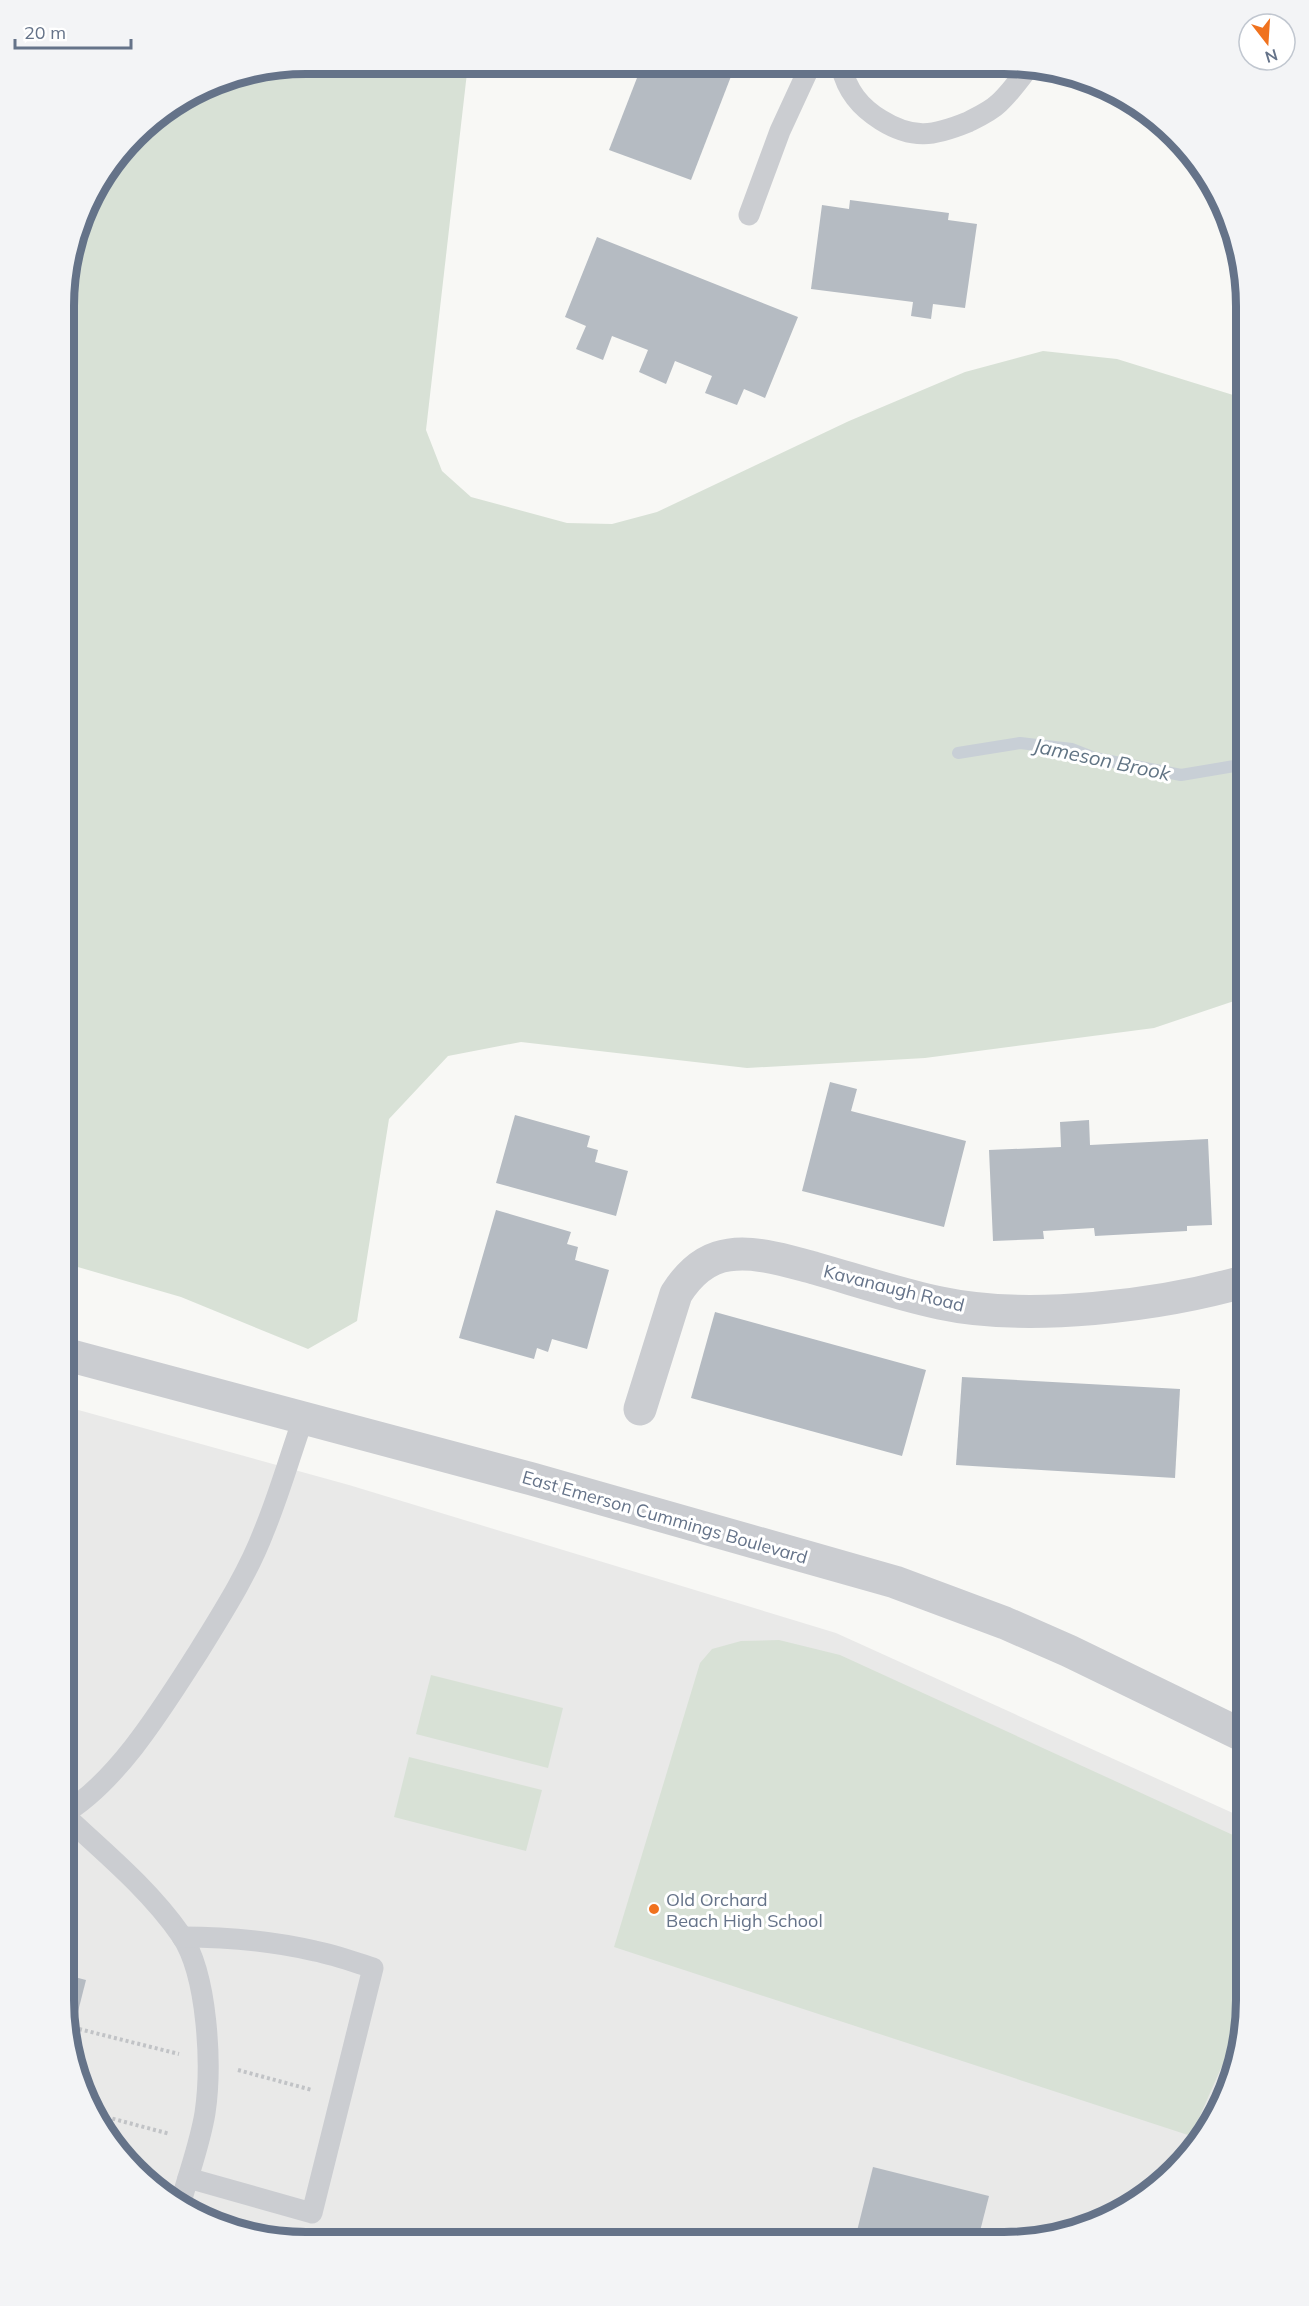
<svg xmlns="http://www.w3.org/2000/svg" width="1309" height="2306" viewBox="0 0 1309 2306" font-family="Mulish,sans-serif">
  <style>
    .built { fill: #e9e9e8 }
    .green { fill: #d8e1d6 }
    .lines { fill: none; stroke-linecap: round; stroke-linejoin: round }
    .stream { stroke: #c8cfd6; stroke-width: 12 }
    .building { fill: #b5bbc2 }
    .path { stroke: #c1c3c6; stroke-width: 4; stroke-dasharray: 3 3; stroke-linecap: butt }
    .service { stroke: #cbcdd1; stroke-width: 21 }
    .minor { stroke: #cbcdd1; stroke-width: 33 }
    .poi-dot { fill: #f0721e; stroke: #fff; stroke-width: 2 }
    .labels { text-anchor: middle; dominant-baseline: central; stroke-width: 6; stroke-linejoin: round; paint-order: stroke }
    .street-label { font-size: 18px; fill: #657389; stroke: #fff }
    .poi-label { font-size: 18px; fill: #657389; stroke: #fff; text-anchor: start }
    .water-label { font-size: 20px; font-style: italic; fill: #617484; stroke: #fff }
    .rim { fill: none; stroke: #657389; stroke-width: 8 }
  </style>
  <rect width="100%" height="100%" fill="#f8f8f5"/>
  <polygon class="built" points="64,1406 349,1485 836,1633 1246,1819 1245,2016 1240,2039 1203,2135 1196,2148 1151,2193 1082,2230 1003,2243 274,2241 213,2224 158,2193 113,2148 76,2079 63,2000"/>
  <g class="green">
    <polygon points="306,63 468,64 426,430 442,471 471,497 567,523 612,524 657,512 849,421 965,372 1043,351 1117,359 1246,399 1246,997 1154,1028 925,1058 747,1068 521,1042 448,1056 389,1119 357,1321 308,1349 181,1297 64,1263 65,275 88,198 145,124 213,81"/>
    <polygon points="779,1640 840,1655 1246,1841 1245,2014 1191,2136 614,1947 700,1663 712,1649 741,1641"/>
    <polygon points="431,1675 563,1708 548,1768 416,1734"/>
    <polygon points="409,1757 542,1790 526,1851 394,1817"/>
  </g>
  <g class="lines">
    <polyline class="stream" points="958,753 1020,743 1072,749 1095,758 1181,775 1246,764"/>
  </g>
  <g class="building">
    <polygon points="642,65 735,66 691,180 609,150"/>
    <polygon points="850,200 949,213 948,220 977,224 965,308 933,304 931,319 911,316 913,302 811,289 822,205 849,209"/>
    <polygon points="597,237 798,317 765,398 744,389 737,405 705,393 712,376 675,361 666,384 639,372 648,350 612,336 603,360 576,349 586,326 565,317"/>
    <polygon points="830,1082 857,1089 851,1111 966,1141 944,1227 802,1191"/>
    <polygon points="1246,1110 1246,1136 1234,1116"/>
    <polygon points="515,1115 590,1136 587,1147 598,1150 595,1162 628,1171 616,1216 496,1183"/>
    <polygon points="1089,1120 1090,1145 1208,1139 1212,1225 1187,1226 1187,1231 1095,1236 1094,1228 1043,1231 1044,1239 993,1241 989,1150 1061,1147 1060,1122"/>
    <polygon points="496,1210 571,1232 567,1244 578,1247 575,1260 609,1270 587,1349 552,1339 548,1352 537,1348 534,1359 459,1338"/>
    <polygon points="715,1312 926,1370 902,1456 691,1398"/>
    <polygon points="962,1377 1180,1389 1175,1478 956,1465"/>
    <polygon points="63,1974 86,1980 70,2043 63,2000"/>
    <polygon points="873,2167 989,2196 977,2243 854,2243"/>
  </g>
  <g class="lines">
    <g class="path">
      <polyline points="79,2029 179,2054"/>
      <polyline points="238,2070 312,2090"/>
      <polyline points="95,2114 170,2134"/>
    </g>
    <g class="service">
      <path d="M841,66C847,91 860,107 881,120C913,140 934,136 968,122C978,117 991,111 999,103C1010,93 1020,79 1029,67"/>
      <polyline points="749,215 780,131 810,66"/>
      <path d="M63,1814C118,1782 165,1704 199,1651C223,1612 248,1573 264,1531C279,1495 290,1456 303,1419"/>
      <path d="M63,1814C104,1852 149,1889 181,1935C208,1975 212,2066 205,2113C200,2144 188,2175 180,2206"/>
      <path d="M182,1937C227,1937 272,1941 315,1951C335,1955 354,1962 373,1968L312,2213L188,2178"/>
    </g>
    <g class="minor">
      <polyline points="64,1354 532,1479 895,1582 1005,1623 1069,1651 1246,1737"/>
      <path d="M640,1409L676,1294C688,1275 705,1258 729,1255C757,1251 787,1261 814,1268C856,1280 898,1294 940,1303C1028,1322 1160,1306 1246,1281"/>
    </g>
  </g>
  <circle class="poi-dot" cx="654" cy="1909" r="6"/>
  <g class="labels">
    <g class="street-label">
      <text transform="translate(894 1288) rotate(14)">Kavanaugh Road</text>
      <text transform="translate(665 1517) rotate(16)">East Emerson Cummings Boulevard</text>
    </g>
    <g class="poi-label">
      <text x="666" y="1899">Old Orchard<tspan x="666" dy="21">Beach High School</tspan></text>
    </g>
    <g class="water-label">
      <text transform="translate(1102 759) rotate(12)">Jameson Brook</text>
    </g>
  </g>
  <path d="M0 0H1309V2306H0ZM306 74H1004A232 232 0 0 1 1236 306V2000A232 232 0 0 1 1004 2232H306A232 232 0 0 1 74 2000V306A232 232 0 0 1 306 74Z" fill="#f3f4f6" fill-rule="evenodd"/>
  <path class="rim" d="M306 74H1004A232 232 0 0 1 1236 306V2000A232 232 0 0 1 1004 2232H306A232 232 0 0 1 74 2000V306A232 232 0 0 1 306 74Z"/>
  <g transform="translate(1267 42) rotate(163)"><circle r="28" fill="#ffffff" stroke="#c1c7d0" stroke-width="1.5"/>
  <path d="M0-4.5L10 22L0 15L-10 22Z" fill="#f0721e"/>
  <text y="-9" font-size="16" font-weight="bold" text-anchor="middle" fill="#657389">N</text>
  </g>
  <path d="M15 39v9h116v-9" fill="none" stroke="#657389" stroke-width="3"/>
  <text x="24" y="39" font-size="18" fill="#657389" stroke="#ffffff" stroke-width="4.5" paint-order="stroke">20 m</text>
</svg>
